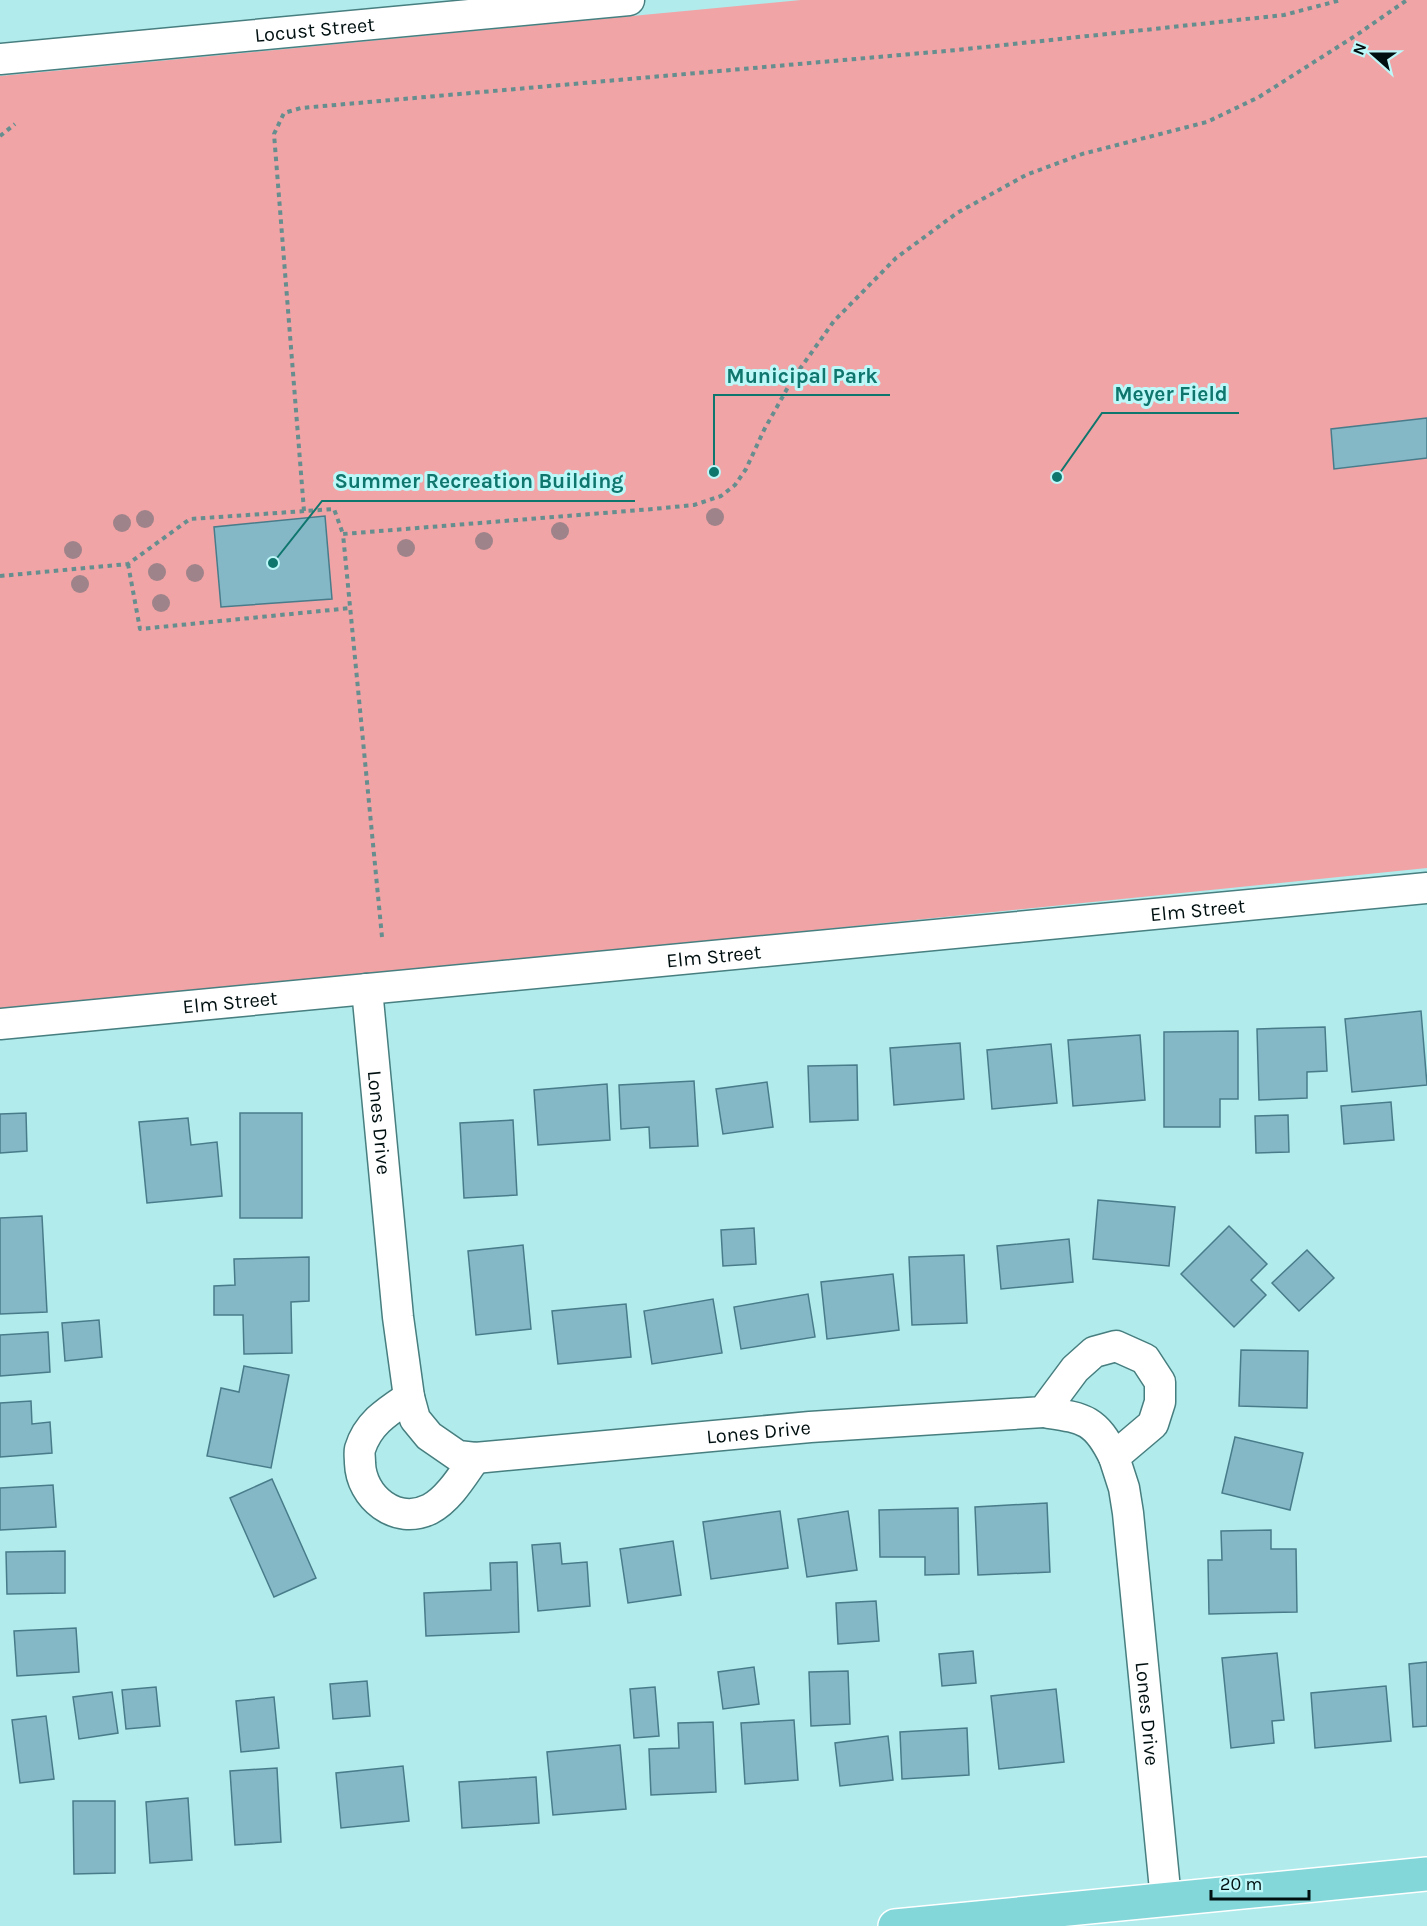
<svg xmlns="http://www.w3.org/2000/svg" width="1427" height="1926" viewBox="0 0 1427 1926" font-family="Karla,sans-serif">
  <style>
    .green { fill: #f0a4a6 }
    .building { fill: #85b8c7; stroke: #497c8a; stroke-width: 1.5 }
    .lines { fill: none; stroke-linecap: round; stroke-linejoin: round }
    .street-casing { stroke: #477e7f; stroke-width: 33 }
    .primary-casing { stroke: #fff; stroke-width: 36 }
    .path { stroke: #668e8f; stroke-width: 4; stroke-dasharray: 4.5 4.5; stroke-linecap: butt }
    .street { stroke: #fff; stroke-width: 30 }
    .primary { stroke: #83d7d9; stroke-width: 33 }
    .tree { fill: #9e848a }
    .labels { text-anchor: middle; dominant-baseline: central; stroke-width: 6; stroke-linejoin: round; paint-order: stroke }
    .street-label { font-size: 20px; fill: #000f10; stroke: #bef8f9 }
    .leader { fill: none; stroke: #0f766e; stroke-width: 2 }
    .callout-dot { fill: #0f766e; stroke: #bef8f9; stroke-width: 2 }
    .callout-label { font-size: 21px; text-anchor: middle; font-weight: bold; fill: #0f766e; stroke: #bef8f9; stroke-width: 6; stroke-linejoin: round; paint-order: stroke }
  </style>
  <rect width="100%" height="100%" fill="#b1ebec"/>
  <polygon class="green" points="801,0 1427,0 1427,868 0,1013 0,76"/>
  <g class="building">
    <polygon points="1427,418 1427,458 1334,469 1331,429"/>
    <polygon points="325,516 332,599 221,607 214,527"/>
    <polygon points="1421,1011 1427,1085 1352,1092 1345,1019"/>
    <polygon points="1325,1027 1327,1071 1307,1072 1307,1098 1259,1100 1257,1029"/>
    <polygon points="1238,1031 1238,1099 1220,1099 1220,1127 1164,1127 1164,1032"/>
    <polygon points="1140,1035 1145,1100 1073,1106 1068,1040"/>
    <polygon points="960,1043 964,1099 894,1105 890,1048"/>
    <polygon points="1051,1044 1057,1103 992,1109 987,1050"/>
    <polygon points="857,1065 858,1120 810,1122 808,1066"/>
    <polygon points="694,1081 698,1146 650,1148 649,1127 621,1129 619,1085"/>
    <polygon points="767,1082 773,1127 723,1134 716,1089"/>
    <polygon points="607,1084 610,1140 538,1145 534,1090"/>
    <polygon points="1391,1102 1394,1140 1344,1144 1341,1106"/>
    <polygon points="26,1113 27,1151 0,1153 0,1114"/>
    <rect x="240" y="1113" width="62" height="105"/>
    <polygon points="1288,1115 1289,1152 1256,1153 1255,1116"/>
    <polygon points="188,1118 191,1145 217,1142 222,1196 147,1203 139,1122"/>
    <polygon points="513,1120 517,1195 464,1198 460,1123"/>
    <polygon points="1098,1200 1175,1207 1169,1266 1093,1259"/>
    <polygon points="42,1216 47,1312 0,1314 0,1218"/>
    <polygon points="1229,1226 1267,1264 1251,1280 1266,1295 1234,1327 1181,1274"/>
    <polygon points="754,1228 756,1264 723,1266 721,1230"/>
    <polygon points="1069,1239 1073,1282 1001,1289 997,1246"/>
    <polygon points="523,1245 531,1329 476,1335 468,1251"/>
    <polygon points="1307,1250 1334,1278 1299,1311 1272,1283"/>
    <polygon points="964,1255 967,1323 912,1325 909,1257"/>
    <polygon points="309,1257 309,1301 291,1302 292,1353 244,1354 243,1315 214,1315 214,1286 235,1285 234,1259"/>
    <polygon points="893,1274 899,1330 827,1339 821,1282"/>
    <polygon points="808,1294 815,1337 741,1349 734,1307"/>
    <polygon points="713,1299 722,1353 652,1364 644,1311"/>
    <polygon points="626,1304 631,1357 558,1364 552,1311"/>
    <polygon points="99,1320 102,1357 65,1361 62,1323"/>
    <polygon points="48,1332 50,1372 0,1376 0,1335"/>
    <polygon points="1241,1350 1308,1351 1307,1408 1239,1406"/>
    <polygon points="244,1366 289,1375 271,1468 207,1456 221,1388 239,1392"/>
    <polygon points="31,1401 32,1424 50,1422 52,1453 0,1457 0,1403"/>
    <polygon points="1235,1437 1303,1453 1290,1510 1222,1493"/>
    <polygon points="272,1479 316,1578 274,1597 230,1498"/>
    <polygon points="53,1485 56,1527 0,1530 0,1488"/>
    <polygon points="1047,1503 1050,1572 978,1575 975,1507"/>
    <polygon points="958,1508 959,1574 925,1575 925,1557 880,1557 879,1510"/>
    <polygon points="780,1511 788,1568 711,1579 703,1522"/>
    <polygon points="848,1511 857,1570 807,1577 798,1519"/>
    <polygon points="1271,1530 1271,1549 1296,1549 1297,1612 1209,1614 1208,1560 1222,1560 1221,1531"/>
    <polygon points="673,1541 681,1595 628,1603 620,1549"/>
    <polygon points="560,1543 562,1564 587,1562 590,1606 538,1611 532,1545"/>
    <polygon points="65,1551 65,1593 7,1594 6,1552"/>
    <polygon points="517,1562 519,1632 426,1636 424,1593 491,1590 490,1563"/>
    <polygon points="876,1601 879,1641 838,1644 836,1603"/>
    <polygon points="76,1628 79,1672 17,1676 14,1631"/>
    <polygon points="973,1651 976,1683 942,1686 939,1654"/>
    <polygon points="1277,1653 1284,1720 1272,1721 1274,1743 1231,1748 1222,1658"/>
    <polygon points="1427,1662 1427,1726 1413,1727 1409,1664"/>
    <polygon points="754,1667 759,1704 723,1709 718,1672"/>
    <polygon points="848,1671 850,1724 811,1726 809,1672"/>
    <polygon points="367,1681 370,1716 333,1719 330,1684"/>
    <polygon points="1386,1686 1391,1741 1315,1748 1311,1693"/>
    <polygon points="156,1687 160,1726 126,1729 122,1690"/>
    <polygon points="655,1687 659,1736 634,1738 630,1689"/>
    <polygon points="1056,1689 1064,1762 999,1769 991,1696"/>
    <polygon points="112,1692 118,1733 79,1739 73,1697"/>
    <polygon points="274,1697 279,1748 241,1752 236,1701"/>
    <polygon points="46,1716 54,1779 20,1783 12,1720"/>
    <polygon points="794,1720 798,1780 745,1784 741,1723"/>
    <polygon points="713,1722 716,1792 651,1795 649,1749 679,1748 678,1723"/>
    <polygon points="967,1728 969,1775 902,1779 900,1732"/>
    <polygon points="888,1736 893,1780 840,1786 835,1743"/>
    <polygon points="620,1745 626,1809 553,1815 547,1752"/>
    <polygon points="403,1766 409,1821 341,1828 336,1773"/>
    <polygon points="277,1768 281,1842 235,1845 230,1771"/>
    <polygon points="536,1777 539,1823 462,1828 459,1782"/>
    <polygon points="188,1798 192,1860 150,1863 146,1802"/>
    <polygon points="73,1801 115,1801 115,1873 74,1874"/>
  </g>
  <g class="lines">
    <defs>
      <g id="street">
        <path id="s1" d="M0,59L629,0"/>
        <path id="s2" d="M367,989L398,1317L409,1397L415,1419L429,1436L458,1456L475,1458L810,1427L1043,1412L1075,1369L1094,1352L1116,1346L1145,1359L1160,1382V1402L1153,1424L1114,1457L1124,1488L1128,1513L1166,1900"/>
        <path id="s3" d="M0,1024L1427,888"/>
        <path d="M409,1397C388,1411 368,1423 360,1449C359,1453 360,1458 360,1463C361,1497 396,1526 430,1509C449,1499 463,1475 475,1458"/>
        <path d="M1043,1412C1083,1418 1095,1418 1114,1457"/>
      </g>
      <polyline id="primary" points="895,1926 1427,1874"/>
    </defs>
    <use href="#street" class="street-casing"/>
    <use href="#primary" class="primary-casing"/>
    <g class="path">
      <polyline points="0,136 15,124"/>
      <polyline points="304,511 274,134 284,113 301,108 957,50 1284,15 1341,0"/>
      <polyline points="128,564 140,629 351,608"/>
      <polyline points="0,576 128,564 190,519 334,509 343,534"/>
      <polyline points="382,937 343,534 653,509 694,505 721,496 735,485 746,469 764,430 792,380 834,321 896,258 957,213 1026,175 1082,154 1207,122 1259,97 1355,36 1407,0"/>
    </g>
    <use href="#street" class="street"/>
    <use href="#primary" class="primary"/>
  </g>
  <g class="tree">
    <circle cx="715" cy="517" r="9"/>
    <circle cx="145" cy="519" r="9"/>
    <circle cx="122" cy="523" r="9"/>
    <circle cx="560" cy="531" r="9"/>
    <circle cx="484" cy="541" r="9"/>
    <circle cx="406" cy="548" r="9"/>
    <circle cx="73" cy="550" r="9"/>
    <circle cx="157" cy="572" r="9"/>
    <circle cx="195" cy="573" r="9"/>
    <circle cx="80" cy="584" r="9"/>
    <circle cx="161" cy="603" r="9"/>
  </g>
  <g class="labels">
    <g class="street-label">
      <text stroke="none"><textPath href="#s1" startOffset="316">Locust Street</textPath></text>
      <text stroke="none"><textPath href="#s3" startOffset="1203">Elm Street</textPath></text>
      <text stroke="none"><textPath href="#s3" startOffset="717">Elm Street</textPath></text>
      <text stroke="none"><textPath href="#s3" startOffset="231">Elm Street</textPath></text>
      <text stroke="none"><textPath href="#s2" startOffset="134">Lones Drive</textPath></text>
      <text stroke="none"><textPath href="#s2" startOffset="792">Lones Drive</textPath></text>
      <text stroke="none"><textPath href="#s2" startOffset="1592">Lones Drive</textPath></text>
    </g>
  </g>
  <path class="leader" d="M714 472L714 395H890M1057 477L1102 413H1239M273 563L322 501H635"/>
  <g class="callout-dot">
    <circle cx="714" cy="472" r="6"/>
    <circle cx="1057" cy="477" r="6"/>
    <circle cx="273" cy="563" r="6"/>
  </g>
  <g class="callout-label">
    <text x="802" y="383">Municipal Park</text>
    <text x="1171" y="401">Meyer Field</text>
    <text x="479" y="488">Summer Recreation Building</text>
  </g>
  <g transform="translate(1373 54) rotate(291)" stroke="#bef8f9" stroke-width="4.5" paint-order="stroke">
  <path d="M0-4.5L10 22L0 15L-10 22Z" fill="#000f10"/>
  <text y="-9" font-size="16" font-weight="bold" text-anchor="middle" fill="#000f10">N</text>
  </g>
  <path d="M1211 1890v9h98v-9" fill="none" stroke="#000f10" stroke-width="3"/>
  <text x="1220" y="1890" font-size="18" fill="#000f10" stroke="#bef8f9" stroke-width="4.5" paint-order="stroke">20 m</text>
</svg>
